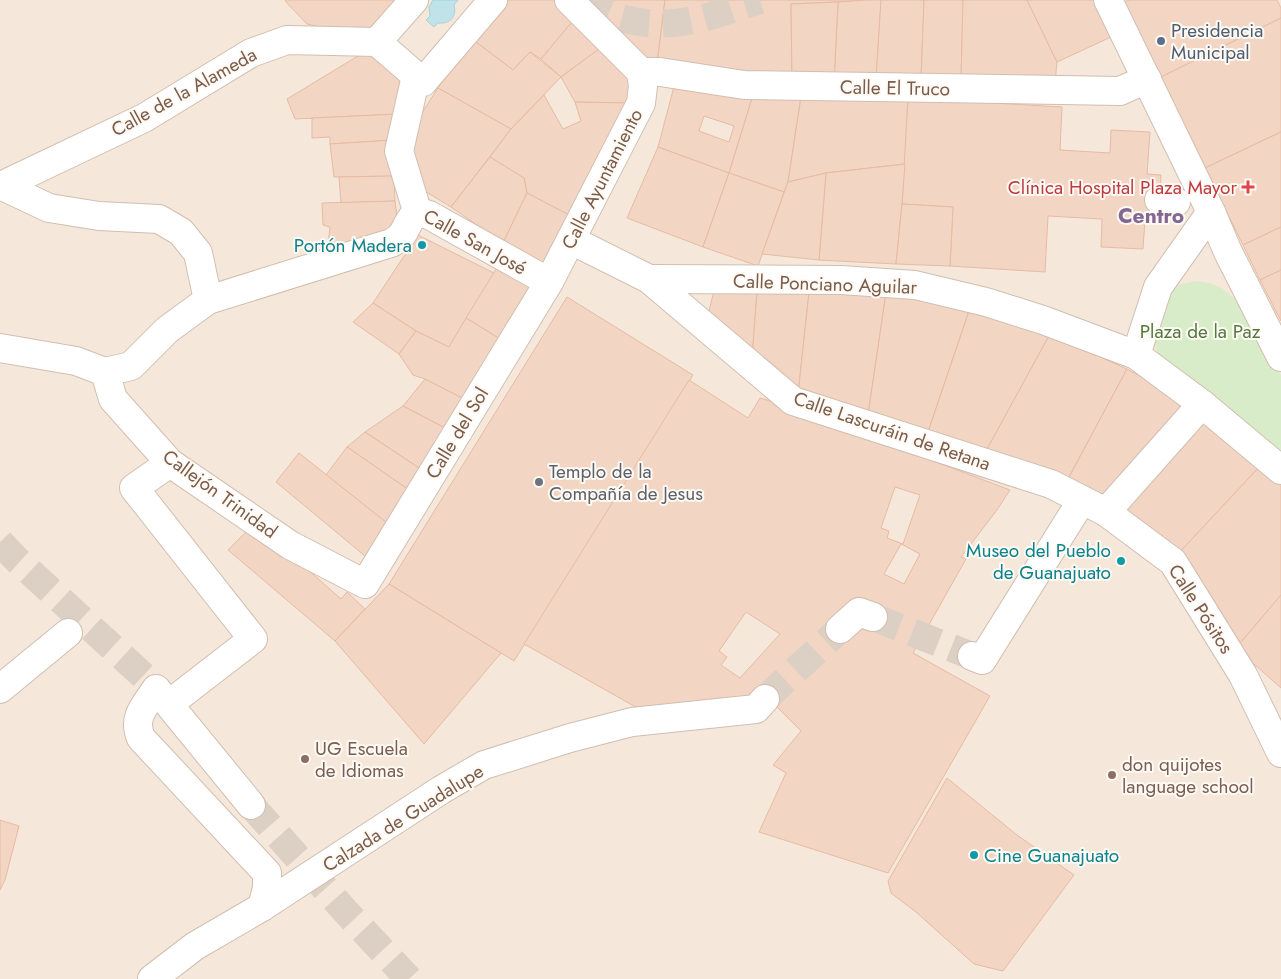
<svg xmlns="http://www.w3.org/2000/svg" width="1281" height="979" viewBox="0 0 1281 979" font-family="Jost,sans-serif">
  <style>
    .residential { fill: #f5e8da }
    .green { fill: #d8ecc9 }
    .water { fill: #bfe3e8; stroke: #a5d3da }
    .building { fill: #f3d5c3; stroke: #e6bba3; fill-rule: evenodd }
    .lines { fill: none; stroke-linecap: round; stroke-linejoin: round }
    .street-tunnel { stroke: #dcd0c4; stroke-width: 28; stroke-dasharray: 28 14; stroke-linecap: butt }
    .street-casing { stroke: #d1beb0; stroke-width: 30 }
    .street { stroke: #fff; stroke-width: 28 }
    .service-dot { fill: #5c6f8a; stroke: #fffaf3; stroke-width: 2 }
    .health-dot { fill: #e0444e; stroke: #fffaf3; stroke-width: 2 }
    .culture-dot { fill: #0f9aa8; stroke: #fffaf3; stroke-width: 2 }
    .worship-dot { fill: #6b7280; stroke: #fffaf3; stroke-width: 2 }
    .education-dot { fill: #8d6e63; stroke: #fffaf3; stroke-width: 2 }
    .labels { text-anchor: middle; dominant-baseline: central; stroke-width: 4; stroke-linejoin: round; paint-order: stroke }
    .service-label { font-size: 19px; fill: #4e5e75; stroke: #fffaf3; text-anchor: start }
    .street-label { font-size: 19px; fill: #7a5c4d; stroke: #fffaf3 }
    .health-label { font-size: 19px; fill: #be3a42; stroke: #fffaf3; text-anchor: end }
    .culture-label { font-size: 19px; fill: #0d838f; stroke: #fffaf3; text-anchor: end }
    .park-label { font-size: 19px; fill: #537a41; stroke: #fffaf3 }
    .worship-label { font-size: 19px; fill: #5b616d; stroke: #fffaf3; text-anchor: start }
    .education-label { font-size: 19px; fill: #785e54; stroke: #fffaf3; text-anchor: start }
    .quarter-label { font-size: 21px; font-weight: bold; fill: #846695; stroke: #fffaf3 }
  </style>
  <rect width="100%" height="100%" fill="#fdf6ec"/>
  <rect class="residential" x="0" y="0" width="1281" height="979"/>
  <polygon class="green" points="1194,281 1209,283 1223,289 1235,299 1281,375 1281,456 1169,366 1158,354 1152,339 1166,294 1179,285"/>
  <path class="water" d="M433,0H458L454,5C457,17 450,24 438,23L434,27L426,20L430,16L429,7Z"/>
  <g class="building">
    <polygon points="286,0 409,0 363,38 307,24 285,1"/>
    <polygon points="498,0 559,0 576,17 541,59 530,52 513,70 472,39"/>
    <polygon points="580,0 665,0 657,64 641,61"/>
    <polygon points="665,0 863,0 863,1 791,4 792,80 657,64"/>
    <polygon points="868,0 881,0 876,80 834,82 838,2"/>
    <polygon points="881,0 924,0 921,79 876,80"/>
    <polygon points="924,0 963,0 961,79 921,79"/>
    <polygon points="963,0 1027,0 1057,62 1055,82 961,79"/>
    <polygon points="1027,0 1094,0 1111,37 1057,62"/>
    <polygon points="1129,0 1277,0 1281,8 1281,18 1159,78 1122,3"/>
    <polygon points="838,2 834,82 792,80 791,4"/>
    <polygon points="576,17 603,46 561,77 541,59"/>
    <polygon points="1281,18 1281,132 1205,168 1159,78"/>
    <polygon points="472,39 513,70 530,52 561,77 511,129 438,88"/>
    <polygon points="603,46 632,78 628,103 575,102 561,77"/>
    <polygon points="371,48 406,86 398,114 295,119 287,99"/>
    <path d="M676,79L754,92L729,173L658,147ZM704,116L734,126L729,142L699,131Z"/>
    <polygon points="438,88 511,129 451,207 413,184 406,145 418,119"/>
    <polygon points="754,92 801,97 788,182 784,192 729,173"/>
    <polygon points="544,95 563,129 581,121 575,102 628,103 571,216 527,193 524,178 490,157 511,129"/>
    <polygon points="801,97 908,98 905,164 826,173 788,182"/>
    <polygon points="908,98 1062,107 1060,150 1110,153 1111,130 1150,132 1147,174 1161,175 1158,220 1145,220 1143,249 1101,247 1102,219 1048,216 1045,272 950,266 953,207 902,204"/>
    <polygon points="398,114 394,140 330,144 330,137 312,138 312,118"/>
    <polygon points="1281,132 1281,227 1243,245 1205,168"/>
    <polygon points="394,140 394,176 334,177 330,144"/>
    <polygon points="658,147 729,173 703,247 627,218"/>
    <polygon points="490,157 524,178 527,193 503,243 451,207"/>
    <polygon points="905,164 902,204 896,264 819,260 826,173"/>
    <polygon points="729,173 784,192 758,266 703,247"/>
    <polygon points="826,173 819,260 762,254 788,182"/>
    <polygon points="394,176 395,201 341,203 339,177"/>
    <polygon points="527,193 571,216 545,264 503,243"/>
    <polygon points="395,201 398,226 335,252 335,245 328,244 330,227 323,225 322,203"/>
    <polygon points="902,204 953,207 950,266 896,264"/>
    <polygon points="1281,227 1281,270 1260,280 1243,245"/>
    <polygon points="418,235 494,273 449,347 416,331 373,303"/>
    <polygon points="498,266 532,286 500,339 466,318"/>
    <polygon points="1281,270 1281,321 1260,280"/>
    <polygon points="714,291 757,292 752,358 706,322"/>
    <polygon points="757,292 809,292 798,395 752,358"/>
    <polygon points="809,292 886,293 868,415 798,395"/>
    <polygon points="886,293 969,311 928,432 868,415"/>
    <polygon points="567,297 693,375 514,661 389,584"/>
    <polygon points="373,303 416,331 399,354 353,322"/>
    <polygon points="969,311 1050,334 986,451 928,432"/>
    <polygon points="466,318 500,339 464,399 425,379 413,375 399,354 416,331 449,347"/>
    <polygon points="1050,334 1127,369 1068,479 986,451"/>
    <polygon points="1127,369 1188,402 1106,503 1068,479"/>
    <polygon points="425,379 468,401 449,430 403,406"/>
    <path d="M689,380L748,418L760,398L794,408L1010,490L997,510L961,557L966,559L913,653L990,696L888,873L759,832L786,773L773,765L801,731L762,692L753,699L641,710L524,644ZM895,487L920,495L903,544L887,538L889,531L881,528ZM901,544L920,554L904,584L884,574ZM746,612L780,634L740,678L721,665L727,657L719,651Z"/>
    <polygon points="403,406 449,430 422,470 365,432"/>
    <polygon points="1201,413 1262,464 1177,555 1116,509"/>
    <polygon points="365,432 422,470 409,490 347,447"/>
    <polygon points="347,447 409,490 387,523 326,475"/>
    <polygon points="299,453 387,523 365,556 276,482"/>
    <polygon points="1262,464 1281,480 1281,595 1236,648 1177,555"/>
    <polygon points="255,523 341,599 347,592 365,609 335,641 228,550"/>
    <polygon points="389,584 501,653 424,744 335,641"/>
    <polygon points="1281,595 1281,688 1236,648"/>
    <polygon points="947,778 1017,835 1074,875 1003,971 974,964 916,912 891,893 888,881"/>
    <polygon points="0,820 19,826 5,880 0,890"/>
  </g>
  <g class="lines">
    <g class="street-tunnel">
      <path d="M584,0C593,5 604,13 614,16C670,34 707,17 760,0"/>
      <polyline points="0,542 16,559 151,683"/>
      <polyline points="873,617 972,656"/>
      <polyline points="765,699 840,629"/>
      <polyline points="251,805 346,912 409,979"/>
    </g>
    <defs>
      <g id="street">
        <polyline points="414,0 377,42 423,82 493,0"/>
        <polyline points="569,0 641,72"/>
        <polyline points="1108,0 1211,212 1228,252 1281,357"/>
        <polyline points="641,72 660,72 744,85 1120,91 1147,79"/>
        <polyline points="416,76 399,151 418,214"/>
        <polyline points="0,185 49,208 99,216 159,219 181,232 198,253 208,300"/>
        <polyline points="1,186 144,118 251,53 287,40 377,42"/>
        <polyline points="1159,200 1176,202"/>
        <polyline points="571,240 649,279 793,401 1051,484 1106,512 1173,562 1243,675 1281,753"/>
        <polyline points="649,279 841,280 915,285 986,302 1043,320 1136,355 1202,404 1281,470"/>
        <path d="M0,348L76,361L105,372L131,366L167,330L208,300L391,243C395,241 398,239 401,236C410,225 409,208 429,215L549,282"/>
        <polyline points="1136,355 1158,287 1211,212"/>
        <polyline points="105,372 113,399 170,463 290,545 365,584 549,282 641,103 643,86 641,72"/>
        <polyline points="1106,512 1202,404"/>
        <polyline points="840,629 859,612 873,617"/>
        <polyline points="972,656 982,660 1082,500"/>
        <polyline points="0,689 68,633"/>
        <path d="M156,689C145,706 132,717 141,738L267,873V888L262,907"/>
        <polyline points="157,690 251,805"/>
        <polyline points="169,704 253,639 134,488 170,463"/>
        <polyline points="152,979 195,946 262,907 441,790 484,765 570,738 632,722 756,709 765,699"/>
      </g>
    </defs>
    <use href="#street" class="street-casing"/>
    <use href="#street" class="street"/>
  </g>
  <circle class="service-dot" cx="1161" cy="41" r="5"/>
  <path class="health-dot" d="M1245.5 179.5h5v5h5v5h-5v5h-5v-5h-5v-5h5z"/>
  <g class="culture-dot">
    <circle cx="422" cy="245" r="5"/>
    <circle cx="1121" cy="561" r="5"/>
    <circle cx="974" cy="855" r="5"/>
  </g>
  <circle class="worship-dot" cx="539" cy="482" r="5"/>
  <g class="education-dot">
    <circle cx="305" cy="759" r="5"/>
    <circle cx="1112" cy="775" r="5"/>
  </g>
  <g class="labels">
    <g class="service-label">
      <text x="1171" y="30">Presidencia<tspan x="1171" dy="22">Municipal</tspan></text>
    </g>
    <g class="street-label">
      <text transform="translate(895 88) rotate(1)">Calle El Truco</text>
      <text transform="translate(184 92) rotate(-29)">Calle de la Alameda</text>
      <text transform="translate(602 179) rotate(-63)">Calle Ayuntamiento</text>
      <text transform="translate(475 242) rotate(29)">Calle San José</text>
      <text transform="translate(825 284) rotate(2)">Calle Ponciano Aguilar</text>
      <text transform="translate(892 431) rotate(19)">Calle Lascuráin de Retana</text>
      <text transform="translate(457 433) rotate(-59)">Calle del Sol</text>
      <text transform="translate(220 494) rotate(36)">Callejón Trinidad</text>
      <text transform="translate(1201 609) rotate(57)">Calle Pósitos</text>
      <text transform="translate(403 818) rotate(-32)">Calzada de Guadalupe</text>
    </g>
    <g class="health-label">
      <text x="1237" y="187">Clínica Hospital Plaza Mayor</text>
    </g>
    <g class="culture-label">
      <text x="412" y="245">Portón Madera</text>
      <text x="1111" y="550">Museo del Pueblo<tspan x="1111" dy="22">de Guanajuato</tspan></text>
      <text x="984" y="855" text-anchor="start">Cine Guanajuato</text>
    </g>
    <g class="park-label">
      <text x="1200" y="331">Plaza de la Paz</text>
    </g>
    <g class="worship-label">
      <text x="549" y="471">Templo de la<tspan x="549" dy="22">Compañía de Jesus</tspan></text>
    </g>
    <g class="education-label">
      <text x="315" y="748">UG Escuela<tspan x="315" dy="22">de Idiomas</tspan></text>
      <text x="1122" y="764">don quijotes<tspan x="1122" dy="22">language school</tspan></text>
    </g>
    <g class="quarter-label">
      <text x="1151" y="216">Centro</text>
    </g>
  </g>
</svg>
